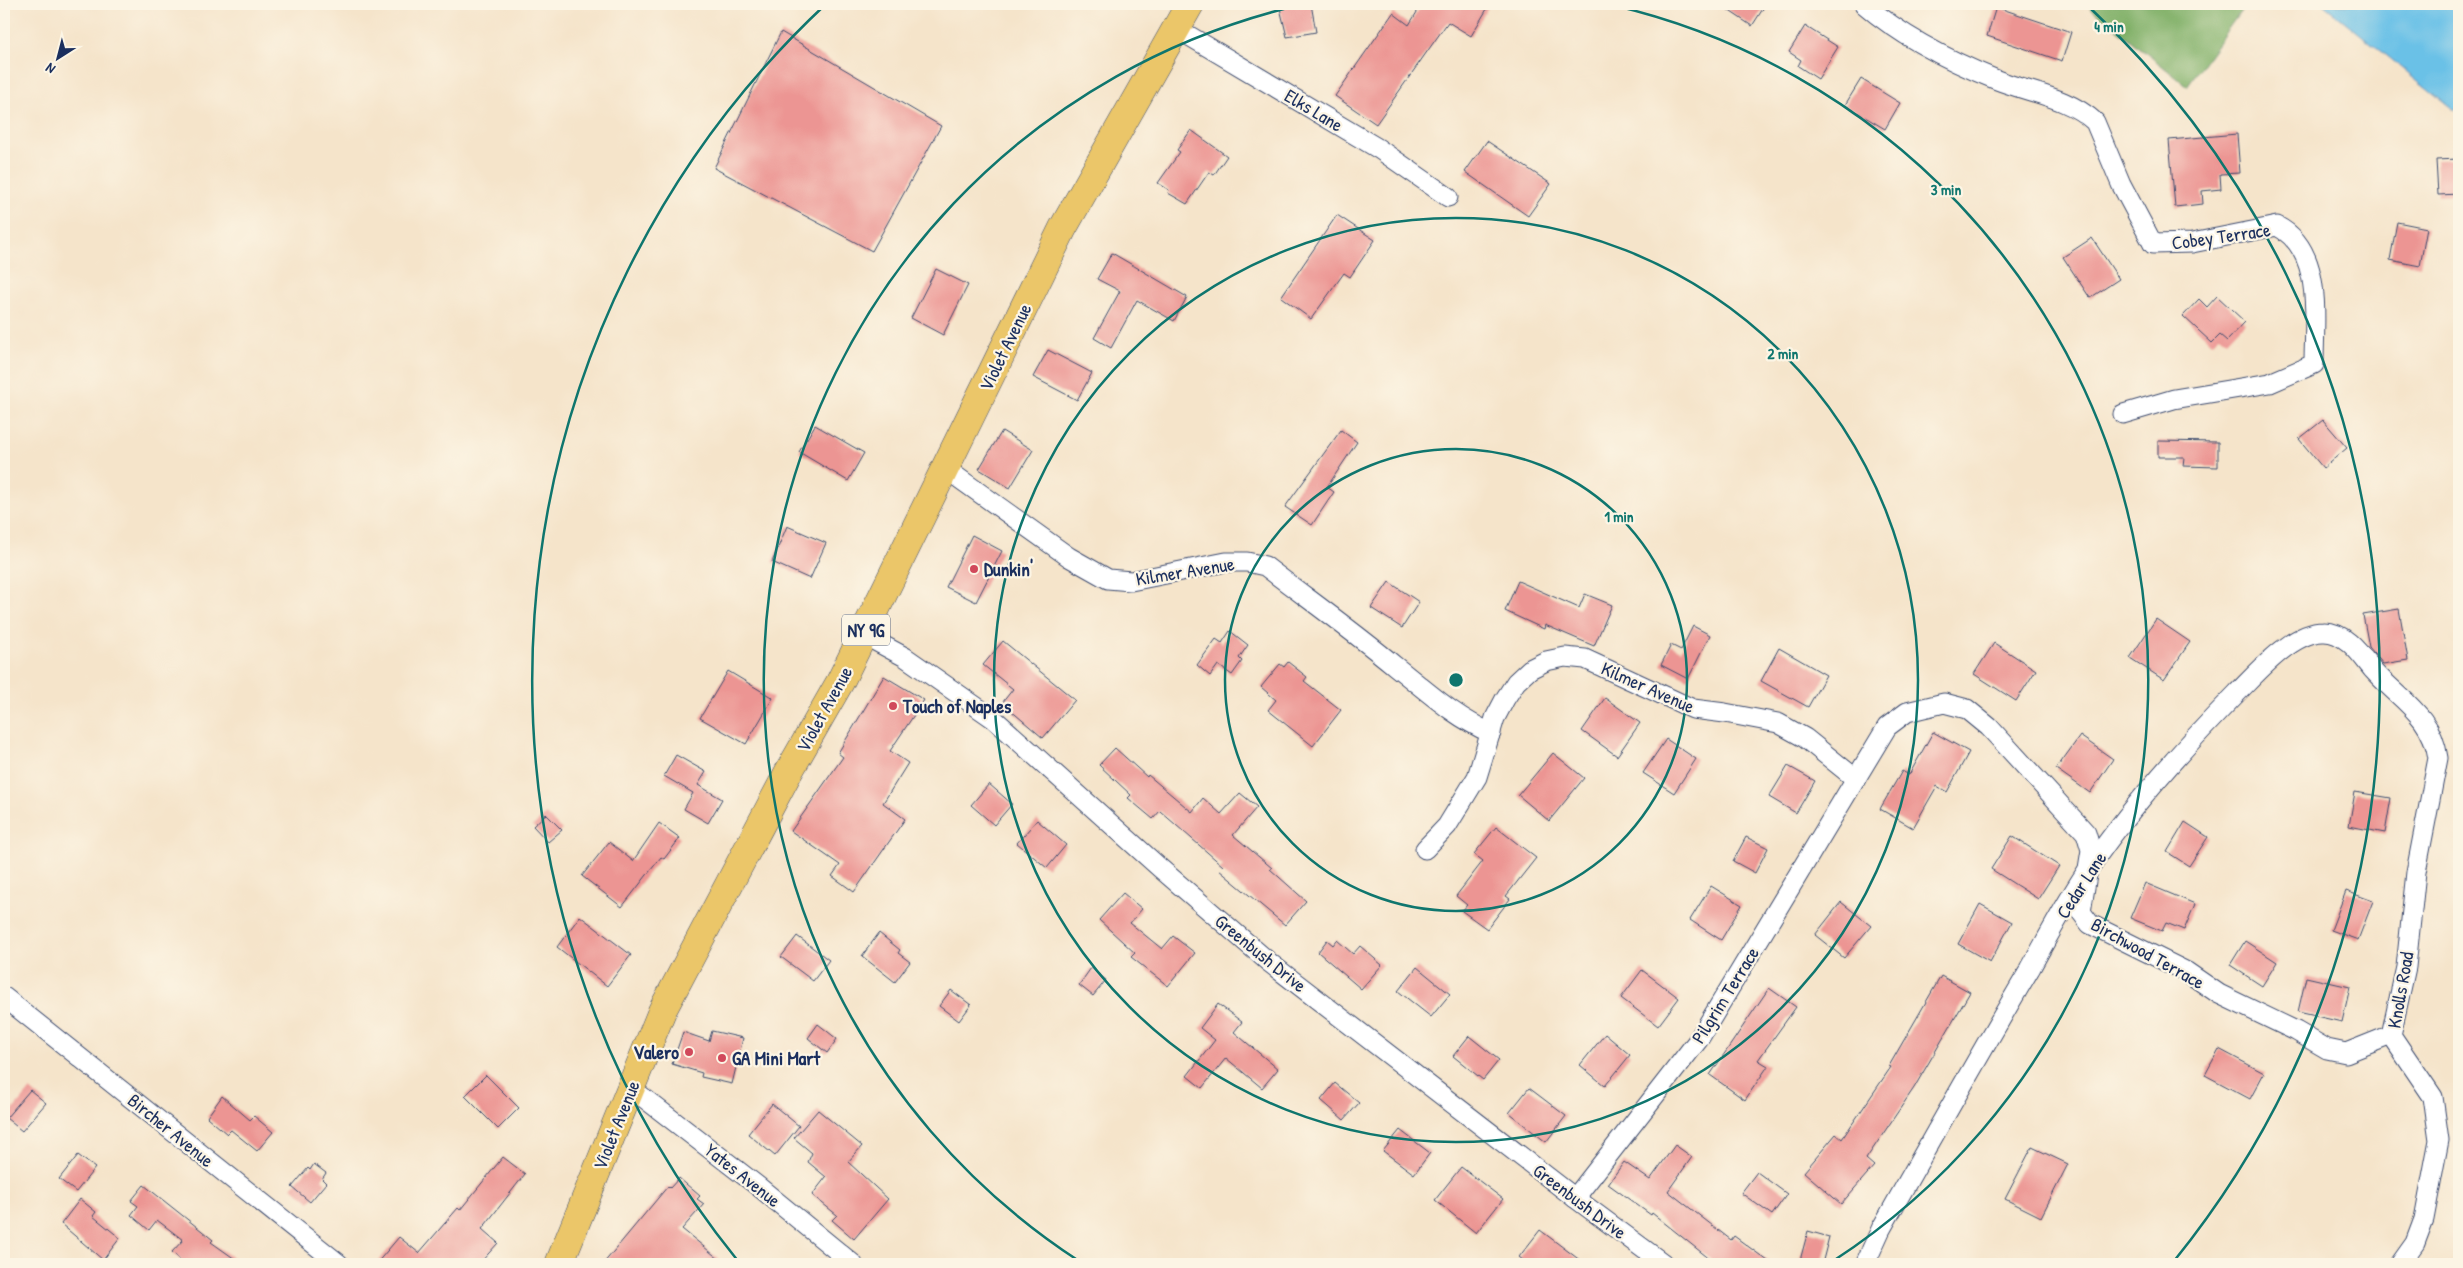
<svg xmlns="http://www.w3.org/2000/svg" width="2463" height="1268" viewBox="0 0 2463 1268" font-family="'Patrick Hand',sans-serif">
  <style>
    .forest { fill: #80b068; stroke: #4e7063 }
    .water { fill: #6ac1e7; stroke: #4278a2 }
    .building { fill: #ec9593 }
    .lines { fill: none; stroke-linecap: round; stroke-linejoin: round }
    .street-casing { stroke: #3c4a6e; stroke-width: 21 }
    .primary-casing { stroke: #3c4a6e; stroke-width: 29 }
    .street { stroke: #fff; stroke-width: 19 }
    .primary { stroke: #ebc669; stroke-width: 28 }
    .ring { fill: none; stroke: #0f766e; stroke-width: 2.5 }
    .poi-dot { fill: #d1495b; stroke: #fcf5e5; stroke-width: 2 }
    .labels { text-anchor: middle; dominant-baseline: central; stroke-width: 4.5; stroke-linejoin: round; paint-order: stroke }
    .shield { fill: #fcf5e5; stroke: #5e6a86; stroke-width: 1 }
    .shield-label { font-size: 18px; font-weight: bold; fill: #1b2f5e }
    .street-label { font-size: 19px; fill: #1b2f5e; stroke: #fcf5e5 }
    .poi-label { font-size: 19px; font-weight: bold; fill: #1b2f5e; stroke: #fcf5e5; text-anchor: start }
    .centre { fill: #0f766e; stroke: #fcf5e5; stroke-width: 2.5 }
    .ring-label { font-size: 15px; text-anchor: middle; font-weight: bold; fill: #0f766e; stroke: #fcf5e5; stroke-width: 4.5; stroke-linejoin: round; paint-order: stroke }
  </style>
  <rect width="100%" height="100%" fill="#fcf5e5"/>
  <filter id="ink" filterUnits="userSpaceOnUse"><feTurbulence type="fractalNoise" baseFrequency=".02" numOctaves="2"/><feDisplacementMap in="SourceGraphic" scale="10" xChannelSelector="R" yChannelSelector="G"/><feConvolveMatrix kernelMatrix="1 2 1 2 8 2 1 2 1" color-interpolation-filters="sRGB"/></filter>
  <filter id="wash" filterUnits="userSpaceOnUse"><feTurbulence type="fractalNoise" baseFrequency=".0096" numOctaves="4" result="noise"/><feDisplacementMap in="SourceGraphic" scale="20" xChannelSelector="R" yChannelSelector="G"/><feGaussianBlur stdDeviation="1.12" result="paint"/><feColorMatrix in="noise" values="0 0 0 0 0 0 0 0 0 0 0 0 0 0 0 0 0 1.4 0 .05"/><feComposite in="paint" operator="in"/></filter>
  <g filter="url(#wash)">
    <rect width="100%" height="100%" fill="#f5e4ca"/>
    <polygon class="forest" points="2085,4 2246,4 2187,86"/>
    <polygon class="water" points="2323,4 2459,4 2459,114"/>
    <g id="blocks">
      <g class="building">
        <polygon points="1279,4 1311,4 1316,32 1287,37"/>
        <polygon points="1422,4 1490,4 1471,36 1448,22 1376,124 1335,96 1393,13 1409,25"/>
        <polygon points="1719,4 1766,4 1752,26"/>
        <polygon points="1996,7 2071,32 2062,61 1987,36"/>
        <polygon points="1805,26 1838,47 1818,79 1798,66 1801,60 1789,52"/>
        <polygon points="781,32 941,126 872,251 714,168"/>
        <polygon points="1861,79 1900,103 1885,129 1845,105"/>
        <polygon points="1191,130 1227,156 1214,175 1209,172 1187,204 1168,193 1169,190 1158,183 1180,152 1177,150"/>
        <polygon points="2237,134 2240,173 2220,174 2221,189 2202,191 2203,204 2175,207 2169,140"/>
        <polygon points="1487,141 1551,184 1528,216 1465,172"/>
        <polygon points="2459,159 2459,194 2438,195 2436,160"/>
        <polygon points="1337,215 1375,240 1350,277 1344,273 1311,319 1281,297"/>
        <polygon points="2397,222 2427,228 2420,266 2390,260"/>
        <polygon points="2092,238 2119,279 2090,298 2063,257"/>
        <polygon points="1112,253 1187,297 1174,321 1137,300 1111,348 1094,338 1120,291 1097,279"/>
        <polygon points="936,269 968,285 943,335 911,318"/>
        <polygon points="2217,296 2245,322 2227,341 2220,335 2212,343 2183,316 2199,299 2207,307"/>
        <polygon points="1048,350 1092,373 1077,400 1033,377"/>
        <polygon points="2323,420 2347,448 2323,468 2299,439"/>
        <polygon points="815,425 864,453 848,481 799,452"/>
        <polygon points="1341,430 1357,442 1327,487 1334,492 1312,525 1285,507"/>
        <polygon points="1002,431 1033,450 1010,488 979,469"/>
        <polygon points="2158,441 2218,442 2218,467 2183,466 2184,457 2158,457"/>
        <polygon points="787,526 826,543 810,579 772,562"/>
        <polygon points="972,535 1002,551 976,602 946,587"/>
        <polygon points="1518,581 1579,608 1585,594 1612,605 1594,646 1545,625 1544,629 1505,611"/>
        <polygon points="1389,582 1419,602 1402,628 1371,608"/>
        <polygon points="2399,609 2408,660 2383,664 2369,647 2363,615"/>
        <polygon points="2156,619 2190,642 2164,680 2130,658"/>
        <polygon points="1693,626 1710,635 1688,679 1661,665 1671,645 1681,650"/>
        <polygon points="1230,631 1248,645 1239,658 1242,661 1232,675 1218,665 1210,676 1197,665 1216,639 1222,643"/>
        <polygon points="1003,641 1075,700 1043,738 1002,703 1013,689 983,665"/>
        <polygon points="1994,643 2036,670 2016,701 1974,674"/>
        <polygon points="1779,648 1826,675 1808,707 1761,681"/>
        <polygon points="1288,662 1307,677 1304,681 1341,710 1313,746 1268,710 1276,700 1261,687 1280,664 1284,667"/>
        <polygon points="728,671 773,698 746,744 700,718"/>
        <polygon points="884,676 924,700 890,751 908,763 883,803 905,819 854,892 832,876 840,865 791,831 843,757 838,753"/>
        <polygon points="1605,698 1640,723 1617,756 1582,731"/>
        <polygon points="1933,732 1969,752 1947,792 1937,786 1913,828 1880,809 1902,771 1909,775"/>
        <polygon points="2080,736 2113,759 2090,793 2056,769"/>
        <polygon points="1666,739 1696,759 1674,793 1643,773"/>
        <polygon points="1115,748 1147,777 1148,775 1192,812 1203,798 1221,814 1240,793 1257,807 1233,835 1272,868 1270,869 1306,901 1285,925 1219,870 1223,866 1160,811 1153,819 1128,798 1131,795 1099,765"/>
        <polygon points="1553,753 1584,778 1549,821 1518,795"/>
        <polygon points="676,755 706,772 698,785 722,799 708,823 684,809 693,793 664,776"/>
        <polygon points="1788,766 1815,781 1796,813 1769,797"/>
        <polygon points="989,784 1012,804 994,825 971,805"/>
        <polygon points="2355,792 2391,798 2385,833 2349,826"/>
        <polygon points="546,814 562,830 548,842 533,826"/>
        <polygon points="1037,820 1066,845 1047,868 1017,843"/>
        <polygon points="2185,822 2208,837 2189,866 2167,852"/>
        <polygon points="659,823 680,838 664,859 661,857 622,907 582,876 609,842 633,861"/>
        <polygon points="1496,827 1536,858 1506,896 1510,899 1487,929 1462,911 1467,905 1456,896 1483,861 1474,854"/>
        <polygon points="2012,836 2059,866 2038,899 1991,869"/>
        <polygon points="1746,837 1768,848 1755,873 1733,861"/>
        <polygon points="2145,883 2195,904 2184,930 2166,923 2162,931 2130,918"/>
        <polygon points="1711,886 1742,905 1721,940 1690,920"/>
        <polygon points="2346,891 2373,901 2358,940 2331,930"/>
        <polygon points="1123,893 1142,909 1130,923 1162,949 1173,936 1195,953 1168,986 1131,957 1135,953 1099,920"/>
        <polygon points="1841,902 1871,926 1844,958 1815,935"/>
        <polygon points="1980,904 2012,922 1990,962 1958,944"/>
        <polygon points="580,916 631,955 607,986 557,947"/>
        <polygon points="879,933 900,950 898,953 910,962 895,982 862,956"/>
        <polygon points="797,936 829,960 813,981 781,957"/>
        <polygon points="1327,940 1333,945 1337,940 1353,954 1360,946 1382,965 1361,989 1318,952"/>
        <polygon points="2245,941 2277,962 2262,986 2230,965"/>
        <polygon points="1417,967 1450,994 1431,1017 1398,991"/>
        <polygon points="1091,968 1106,980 1093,996 1079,985"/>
        <polygon points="1642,970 1679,998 1658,1026 1621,998"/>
        <polygon points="1941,976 1970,992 1914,1088 1866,1159 1874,1166 1841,1204 1804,1172 1836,1134 1842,1139 1891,1067 1889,1066"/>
        <polygon points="2306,977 2350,987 2342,1022 2298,1012"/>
        <polygon points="1769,988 1796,1007 1758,1060 1768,1066 1745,1100 1710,1075"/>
        <polygon points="951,990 971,1005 959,1021 939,1006"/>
        <polygon points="1218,1004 1242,1022 1234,1032 1278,1069 1262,1088 1226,1058 1202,1088 1187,1076 1215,1040 1200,1028"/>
        <polygon points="818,1024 837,1039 827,1053 808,1038"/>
        <polygon points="712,1031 743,1038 732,1084 701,1077 702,1073 672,1064 683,1032 709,1041"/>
        <polygon points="1605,1034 1630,1055 1605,1086 1580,1065"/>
        <polygon points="1469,1036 1499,1060 1483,1080 1453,1056"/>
        <polygon points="2219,1049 2264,1073 2250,1099 2205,1075"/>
        <polygon points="486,1075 519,1108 498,1129 465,1096"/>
        <polygon points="1335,1083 1359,1103 1344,1120 1321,1100"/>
        <polygon points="1529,1088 1566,1116 1546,1142 1509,1113"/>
        <polygon points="30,1090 46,1103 22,1131 6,1118"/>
        <polygon points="222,1096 250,1120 254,1116 273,1132 257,1151 231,1130 227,1134 207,1117"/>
        <polygon points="772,1104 799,1126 775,1156 748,1134"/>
        <polygon points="818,1110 862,1146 848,1162 888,1199 854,1239 832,1220 837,1215 812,1195 826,1177 808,1162 812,1153 794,1138"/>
        <polygon points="1400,1130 1430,1153 1414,1174 1383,1151"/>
        <polygon points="1675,1145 1692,1157 1668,1191 1731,1240 1734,1236 1772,1264 1716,1264 1652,1213 1651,1215 1608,1184 1624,1162 1650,1180"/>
        <polygon points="2032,1147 2068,1164 2041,1217 2005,1199"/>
        <polygon points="78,1155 95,1168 76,1192 59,1179"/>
        <polygon points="503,1157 525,1174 482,1229 498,1243 479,1264 376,1264 399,1237 419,1253 458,1208 460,1210"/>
        <polygon points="314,1164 326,1173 322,1179 326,1183 310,1202 292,1187 308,1168 310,1170"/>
        <polygon points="1461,1167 1503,1199 1476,1233 1435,1200"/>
        <polygon points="1757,1172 1787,1194 1772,1215 1741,1193"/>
        <polygon points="679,1178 700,1196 697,1199 704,1204 682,1229 725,1264 603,1264 668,1186 670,1188"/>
        <polygon points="144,1185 202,1231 213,1240 211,1242 242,1264 185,1264 172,1252 183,1240 157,1220 149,1230 131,1215 138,1206 131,1201"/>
        <polygon points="80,1199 96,1212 93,1216 120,1238 103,1260 61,1224"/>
        <polygon points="1540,1230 1585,1264 1528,1264 1519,1257"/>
        <polygon points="1808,1231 1829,1237 1822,1264 1799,1264"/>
      </g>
    </g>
  </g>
  <g filter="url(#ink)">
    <use href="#blocks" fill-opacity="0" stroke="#3c4a6e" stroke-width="1"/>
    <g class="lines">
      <defs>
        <g id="street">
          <path d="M1864,4C1901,36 1952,62 1997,80C2030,93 2068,97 2095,122L2121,184L2153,244L2192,243L2277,226C2324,250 2314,319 2314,364L2270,383L2174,399L2123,414"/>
          <polyline points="1176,28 1379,149 1448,197"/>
          <path d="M946,469L1069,557L1108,579L1131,581L1226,562H1247L1265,566C1308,599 1353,631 1395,666C1427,691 1454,717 1491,733"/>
          <polyline points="864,635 905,657 994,719 1160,868 1270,963 1575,1198 1664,1264"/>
          <polyline points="1425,849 1447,826 1477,777 1495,718 1505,699 1516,682 1530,669 1546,661 1565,657 1585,659 1693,709 1725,713 1778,723 1805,738 1856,779"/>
          <polyline points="4,997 339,1264"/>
          <polyline points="631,1088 759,1187 853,1264"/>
          <polyline points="1575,1198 1699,1039 1887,727 1907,712 1944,703 1967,709 1989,727 2086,833 2091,850 2081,912 2090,924 2187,972 2219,994 2296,1031 2327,1049 2346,1053 2391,1035"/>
          <path d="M1865,1264L1881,1229C1930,1142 1979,1055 2030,969C2049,935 2067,900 2089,868C2132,805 2184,747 2237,693C2257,673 2292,632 2323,632C2345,631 2361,655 2373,670C2400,700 2432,715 2438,758L2416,872L2406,967L2391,1035L2433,1097L2439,1140L2424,1219L2415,1243L2400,1264"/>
        </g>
        <polyline id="primary" points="559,1264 662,1011 788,773 840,682 1063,228 1190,4"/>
      </defs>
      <use href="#street" class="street-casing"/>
      <use href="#primary" class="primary-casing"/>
      <use href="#street" class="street"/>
      <use href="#primary" class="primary"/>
    </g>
  </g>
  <g class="ring">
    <circle cx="1456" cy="680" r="231"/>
    <circle cx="1456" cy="680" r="462"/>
    <path d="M1079 1261A693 693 0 0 1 1300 5M1612 5A693 693 0 0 1 1833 1261"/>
    <path d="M738 1261A924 924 0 0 1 826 4M2086 4A924 924 0 0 1 2174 1261"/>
  </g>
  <g class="poi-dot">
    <circle cx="974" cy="569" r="5"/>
    <circle cx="893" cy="706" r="5"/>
    <circle cx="689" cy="1052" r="5"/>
    <circle cx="722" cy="1058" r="5"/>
  </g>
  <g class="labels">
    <rect class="shield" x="842" y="614.5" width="48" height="31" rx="4"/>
    <g class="shield-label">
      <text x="866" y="630">NY 9G</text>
    </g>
    <g class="street-label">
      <text transform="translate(1314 110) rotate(31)">Elks Lane</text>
      <text transform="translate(2221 236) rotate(-8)">Cobey Terrace</text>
      <text transform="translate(1005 347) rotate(-64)">Violet Avenue</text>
      <text transform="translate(1185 571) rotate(-9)">Kilmer Avenue</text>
      <text transform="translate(1648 687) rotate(24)">Kilmer Avenue</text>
      <text transform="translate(824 709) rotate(-61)">Violet Avenue</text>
      <text transform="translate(2081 885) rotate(-57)">Cedar Lane</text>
      <text transform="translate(1261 953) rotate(39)">Greenbush Drive</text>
      <text transform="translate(2148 953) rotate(29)">Birchwood Terrace</text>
      <text transform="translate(2400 990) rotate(-80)">Knolls Road</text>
      <text transform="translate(1725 995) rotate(-58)">Pilgrim Terrace</text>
      <text transform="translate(616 1125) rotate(-68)">Violet Avenue</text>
      <text transform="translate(171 1130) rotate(39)">Bircher Avenue</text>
      <text transform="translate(743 1175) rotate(38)">Yates Avenue</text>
      <text transform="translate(1580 1201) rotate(37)">Greenbush Drive</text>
    </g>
    <g class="poi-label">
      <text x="984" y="569">Dunkin'</text>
      <text x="903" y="706">Touch of Naples</text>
      <text x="679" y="1052" text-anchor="end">Valero</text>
      <text x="732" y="1058">GA Mini Mart</text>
    </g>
  </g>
  <circle cx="1456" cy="680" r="8" class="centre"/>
  <g class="ring-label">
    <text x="2109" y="32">4 min</text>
    <text x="1946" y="195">3 min</text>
    <text x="1783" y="359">2 min</text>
    <text x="1619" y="522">1 min</text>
  </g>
  <rect width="2463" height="1268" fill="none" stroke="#fcf5e5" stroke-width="20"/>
  <g transform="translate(58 58) rotate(216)" stroke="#fcf5e5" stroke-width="4" paint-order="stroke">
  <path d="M0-4L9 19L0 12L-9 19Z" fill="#1b2f5e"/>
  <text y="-8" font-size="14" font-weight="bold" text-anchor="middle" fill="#1b2f5e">N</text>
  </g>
</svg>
